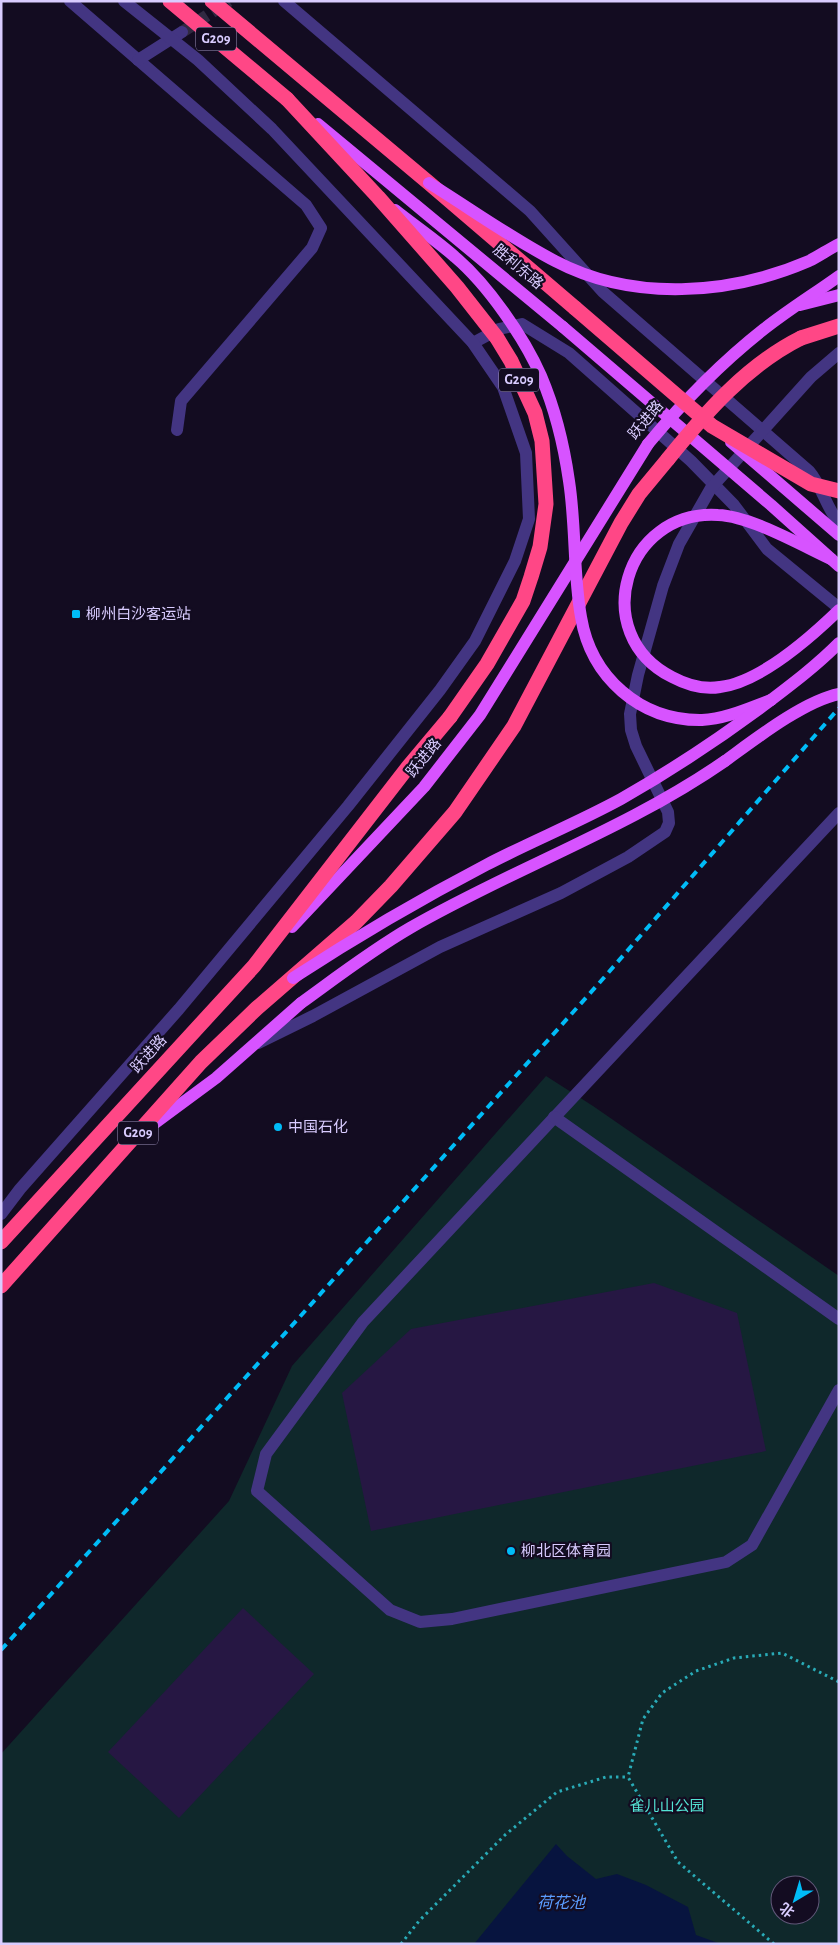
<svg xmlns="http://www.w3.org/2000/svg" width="840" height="1945" viewBox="0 0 840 1945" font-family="'Alegreya Sans','Noto Sans SC',sans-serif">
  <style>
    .green { fill: #0f282b; fill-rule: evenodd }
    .water { fill: #07143f }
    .building { fill: #261743 }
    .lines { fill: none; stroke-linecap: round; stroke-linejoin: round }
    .minor-tunnel { stroke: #312942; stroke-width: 12; stroke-dasharray: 12 6; stroke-linecap: butt }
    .path { stroke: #29abb7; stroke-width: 3; stroke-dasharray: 2.5 4; stroke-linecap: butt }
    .minor { stroke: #433582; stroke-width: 12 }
    .major { stroke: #d753ff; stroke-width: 12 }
    .highway { stroke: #ff4786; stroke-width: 15 }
    .rail { stroke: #00bcf7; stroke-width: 4; stroke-dasharray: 8 6; stroke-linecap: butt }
    .major-bridge { stroke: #d753ff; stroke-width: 12 }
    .highway-bridge { stroke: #ff4786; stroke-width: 15 }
    .poi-dot { fill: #00bcf7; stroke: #130c21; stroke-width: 2 }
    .labels { text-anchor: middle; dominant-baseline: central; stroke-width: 4.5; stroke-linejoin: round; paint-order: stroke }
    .shield { fill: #130c21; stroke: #9e92bc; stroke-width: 1 }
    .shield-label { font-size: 14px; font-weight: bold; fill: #d9ccff }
    .street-label { font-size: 15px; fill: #d9ccff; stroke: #130c21 }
    .poi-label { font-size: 15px; fill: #d9ccff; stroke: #130c21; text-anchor: start }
    .park-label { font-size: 15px; fill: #54e3d4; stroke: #130c21 }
    .water-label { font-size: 16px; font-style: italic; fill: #5a9cff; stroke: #130c21 }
  </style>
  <rect width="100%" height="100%" fill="#130c21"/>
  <path class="green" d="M546,1076L593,1106L839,1276V1944H1V1754L229,1501L292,1366ZM780,1885H810V1915H780Z"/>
  <polygon class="water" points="556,1844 567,1856 596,1879 617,1874 646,1885 688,1907 696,1935 721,1944 474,1944"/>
  <g class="building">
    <polygon points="654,1283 737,1313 766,1451 371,1531 342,1393 411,1329"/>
    <polygon points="243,1608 314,1674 179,1818 108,1752"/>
  </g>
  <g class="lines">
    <polyline class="minor-tunnel" points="182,32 229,1"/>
    <g class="path">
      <polyline points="401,1944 419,1921 505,1835 557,1792 606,1777 628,1777"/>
      <polyline points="774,1944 678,1862 628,1777 643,1719 662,1693 696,1671 734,1658 782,1653 839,1682"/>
    </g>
    <g class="minor">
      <polyline points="70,1 306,205 321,228 312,248 181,401 177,430"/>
      <path d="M284,1L530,211L603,292L809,471C822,486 826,507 839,523"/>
      <polyline points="138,60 182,32"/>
      <polyline points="473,343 499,329 522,324 569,353 691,461 734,505 767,549 839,608"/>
      <polyline points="839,813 363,1322 266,1454 257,1491 390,1610 420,1622 452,1619 726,1562 752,1545 839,1390"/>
      <polyline points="258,1043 313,1016 440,947 561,893 628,857 665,832 669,823 668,812 636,746 631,730 630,714 638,675 663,586 679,544 711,488 811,377 839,353"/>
      <polyline points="554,1117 839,1319"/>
      <polyline points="1,1214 20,1189 179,1009 348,806 440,690 475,641 515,561 529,519 526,453 503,387 473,343 272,129 198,60 124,1"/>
    </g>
    <g class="major">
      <polyline points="318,124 563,327"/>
      <polyline points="800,305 839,295"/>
      <path d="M725,761C754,740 804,701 839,694"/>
      <polyline points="292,927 424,787 480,715 648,444"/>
      <polyline points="147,1129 216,1078 301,1003"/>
    </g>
    <g class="highway">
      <polyline points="170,1 287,99"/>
      <polyline points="212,1 429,183 575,308"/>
      <polyline points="801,338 839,326"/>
      <polyline points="1,1242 254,966 408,767 450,717"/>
      <polyline points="1,1286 201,1062 257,1008 356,922 391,886 455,812 514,726 621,523 639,494 668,459"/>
    </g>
    <polyline class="rail" points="1,1650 601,981 839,708"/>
    <g class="major-bridge">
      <path d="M429,183C471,209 511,238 555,261C633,302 730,295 809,261C819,256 829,249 839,244"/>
      <path d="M395,210C415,226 436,240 455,257C487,284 524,337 541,376C555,409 564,446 569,481C576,526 573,572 581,617C591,677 640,721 702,720C726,719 749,708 771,700"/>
      <polyline points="563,327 771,505 839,566"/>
      <polyline points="731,442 839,535"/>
      <path d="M648,444C682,403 722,362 764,329C788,310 814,294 839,276"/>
      <path d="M831,559C801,545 750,516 718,515C625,509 587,634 672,677C687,685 703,690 720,687C761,682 810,638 839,610"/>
      <path d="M293,978C356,937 419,900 486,865C530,842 577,823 621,799C672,770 720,738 767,703C792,684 816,666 839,643"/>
      <path d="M301,1003C337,977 372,950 410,928C514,868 627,829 725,761"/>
    </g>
    <g class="highway-bridge">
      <polyline points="287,99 378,197 457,287 497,338 511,361 535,413 542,441 546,504 540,547 531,577 523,601 487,664 450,717"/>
      <polyline points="575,308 712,426 811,484 839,491"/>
      <path d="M668,459C705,413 747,365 801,338"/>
    </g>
  </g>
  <g class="poi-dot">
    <rect x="71" y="609" width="10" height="10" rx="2.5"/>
    <circle cx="278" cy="1127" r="5"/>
    <circle cx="511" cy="1551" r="5"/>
  </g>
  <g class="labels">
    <g class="shield">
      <rect x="196" y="27.5" width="40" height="23" rx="4"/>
      <rect x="499" y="368.5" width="40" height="23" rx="4"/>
      <rect x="118" y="1121.5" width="40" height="23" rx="4"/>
    </g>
    <g class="shield-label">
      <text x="216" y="39">G209</text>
      <text x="519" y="380">G209</text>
      <text x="138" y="1133">G209</text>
    </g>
    <g class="street-label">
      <text transform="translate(518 267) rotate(40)">胜利东路</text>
      <text transform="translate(646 420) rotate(-50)">跃进路</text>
      <text transform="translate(424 758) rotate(-51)">跃进路</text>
      <text transform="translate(149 1054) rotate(-48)">跃进路</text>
    </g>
    <g class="poi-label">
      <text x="86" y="614">柳州白沙客运站</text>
      <text x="288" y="1127">中国石化</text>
      <text x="521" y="1551">柳北区体育园</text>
    </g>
    <g class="park-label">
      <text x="667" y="1806">雀儿山公园</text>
    </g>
    <g class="water-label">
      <text x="561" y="1903">荷花池</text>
    </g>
  </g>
  <rect width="840" height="1945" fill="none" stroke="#d9ccff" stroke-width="5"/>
  <g transform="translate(795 1900) rotate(218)"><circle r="24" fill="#130c21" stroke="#62597a"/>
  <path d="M0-4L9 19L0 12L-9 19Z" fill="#00bcf7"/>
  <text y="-8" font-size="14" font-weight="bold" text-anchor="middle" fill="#d9ccff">北</text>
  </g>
</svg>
